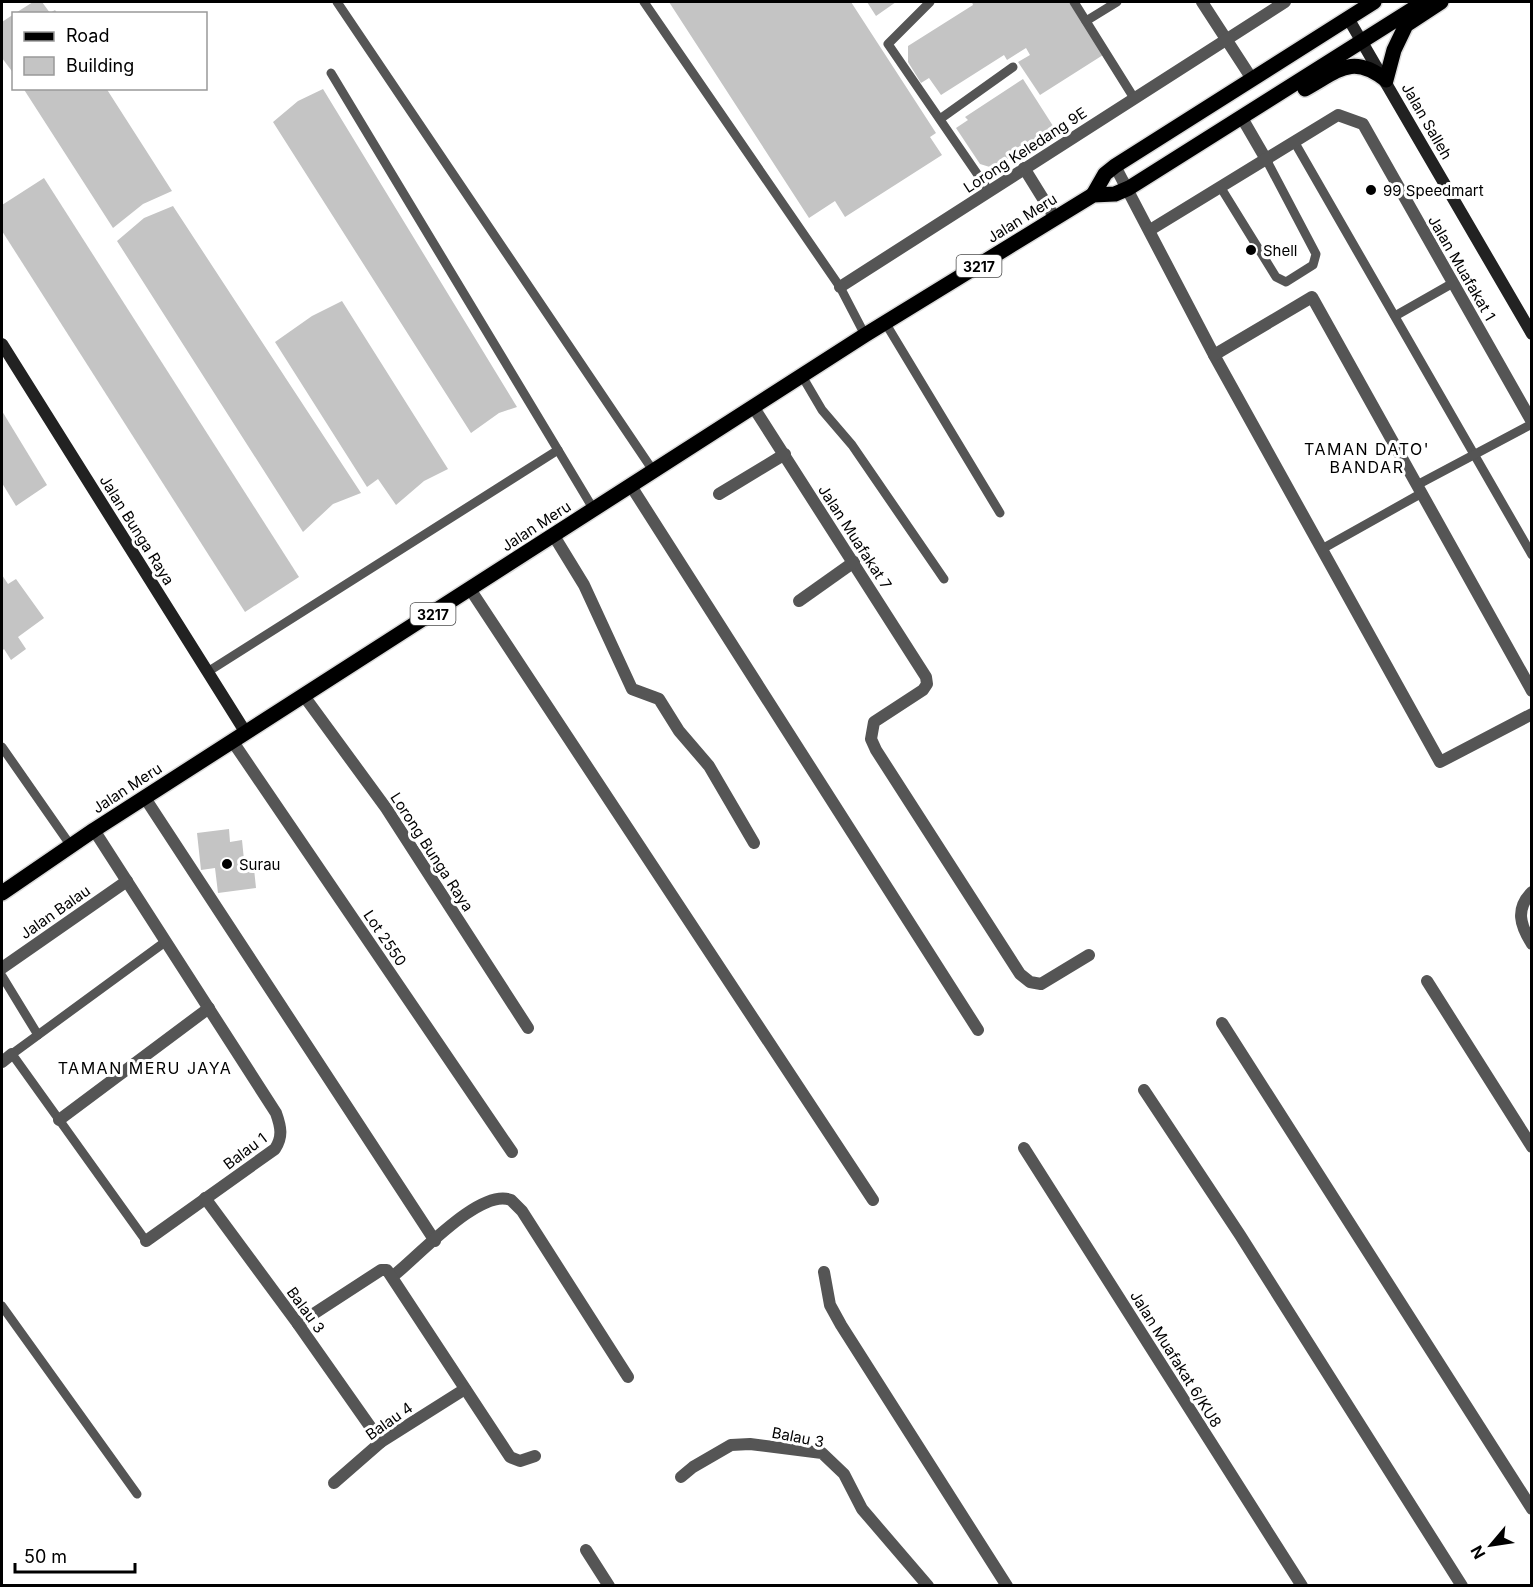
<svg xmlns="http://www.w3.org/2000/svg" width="1533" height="1587" viewBox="0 0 1533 1587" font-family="Inter,sans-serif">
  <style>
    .building { fill: #c4c4c4 }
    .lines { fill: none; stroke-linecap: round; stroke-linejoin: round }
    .primary-casing { stroke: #dbdbdb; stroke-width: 18 }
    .lane { stroke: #555; stroke-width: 9 }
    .street { stroke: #555; stroke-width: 12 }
    .secondary { stroke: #222; stroke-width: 12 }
    .primary { stroke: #000; stroke-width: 15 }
    .poi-dot { fill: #000; stroke: #fff; stroke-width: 2 }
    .labels { text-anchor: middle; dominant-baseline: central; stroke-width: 6; stroke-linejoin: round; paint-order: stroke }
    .shield { fill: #fff; stroke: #4c4c4c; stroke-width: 1.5 }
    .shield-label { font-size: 14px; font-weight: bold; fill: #000 }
    .street-label { font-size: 15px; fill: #000; stroke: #fff }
    .poi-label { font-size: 15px; fill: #000; stroke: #fff; text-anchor: start }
    .neighbourhood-label { font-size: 16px; letter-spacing: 1.5px; fill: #000; stroke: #fff }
  </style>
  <rect width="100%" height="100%" fill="#fff"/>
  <g class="building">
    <polygon points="33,2 42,2 50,13 55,10 58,14 14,14"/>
    <polygon points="669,2 851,2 936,133 930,137 942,155 845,217 835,201 809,218"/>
    <polygon points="867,2 896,2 876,16"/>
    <polygon points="972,2 1069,2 1103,55 1040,95 1018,62 1030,55 1026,48 1007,60 1004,55 941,95 929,78 921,83 908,62 908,46 973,5"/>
    <polygon points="14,14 14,74 2,58 2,22"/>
    <polygon points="1023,79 1055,129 1029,146 1026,142 1008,154 1011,157 993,168 980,164 956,128 968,120 965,117"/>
    <polygon points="23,88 106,88 172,191 143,204 113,228"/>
    <polygon points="323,89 517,407 499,413 471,433 273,122 298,101"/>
    <polygon points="44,178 299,577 245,612 2,231 2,205"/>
    <polygon points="173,206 361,493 333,504 303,532 117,241 144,218"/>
    <polygon points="342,301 448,469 424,481 396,505 378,479 367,487 275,342 312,316"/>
    <polygon points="2,411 47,485 16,506 2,483"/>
    <polygon points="2,575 8,584 16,579 44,618 18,637 26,649 11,660 4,649 2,651"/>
    <polygon points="229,829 230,842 242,840 244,860 253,859 256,888 218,893 215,868 201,870 197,833"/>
  </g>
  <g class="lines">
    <defs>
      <g id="primary">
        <path d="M1305,89C1338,71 1352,53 1386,80L1394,50L1406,25L1441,2"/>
        <polyline points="1093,195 1105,174 1115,166 1374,2"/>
        <polyline points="2,893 94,830 865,335 1093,195 1115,194 1129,188 1424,2"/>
      </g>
    </defs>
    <use href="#primary" class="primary-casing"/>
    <g class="lane">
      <polyline points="337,2 654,472"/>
      <polyline points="644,2 840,287 865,335"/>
      <polyline points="930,2 888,44 989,191"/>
      <polyline points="1074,2 1134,98"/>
      <polyline points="1086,21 1117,2"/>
      <polyline points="940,119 1013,67"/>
      <polyline points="1295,143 1532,555"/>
      <polyline points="1221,188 1276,277 1286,282 1313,265 1316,254 1267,161"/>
      <polyline points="1395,316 1453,283"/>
      <polyline points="886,324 1000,513"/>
      <polyline points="802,376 822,410 852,445 944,579"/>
      <polyline points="558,450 594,510"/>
      <polyline points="1417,485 1532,424"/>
      <polyline points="1322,549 1422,493"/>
      <polyline points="209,671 558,450 331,73"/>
      <polyline points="2,747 71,846"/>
      <polyline points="2,976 38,1035"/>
      <polyline points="146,1241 12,1054 165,942"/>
      <polyline points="2,1306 137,1494"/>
    </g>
    <g class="street">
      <polyline points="1202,2 1252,79"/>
      <polyline points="1242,118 1267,161"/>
      <polyline points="1115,166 1214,355 1440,762 1532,714"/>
      <polyline points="1024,168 1055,218"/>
      <polyline points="1150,230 1338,115 1363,124 1532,422"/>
      <polyline points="840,287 1285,2"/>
      <polyline points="1214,355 1312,297 1532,691"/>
      <polyline points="754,408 926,677 927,684 923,690 874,722 871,739 876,750 1020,974 1030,982 1041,984 1089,955"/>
      <polyline points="631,486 978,1030"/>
      <polyline points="719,494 785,454"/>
      <polyline points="554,536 584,585 632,689 659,699 679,731 709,766 754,843"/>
      <polyline points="470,589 873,1200"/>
      <polyline points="799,601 854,562"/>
      <polyline points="304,696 386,808 528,1028"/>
      <polyline points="233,742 512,1152"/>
      <polyline points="145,798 435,1241"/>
      <path d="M94,830L276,1113C281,1127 283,1137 275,1149L146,1241"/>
      <path d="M1532,892C1515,909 1520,925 1532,944"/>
      <polyline points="2,968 127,881"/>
      <polyline points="1427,981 1532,1147"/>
      <polyline points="1222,1023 1532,1509"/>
      <polyline points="2,1062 12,1054"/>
      <polyline points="1144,1090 1240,1235 1462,1586"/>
      <polyline points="59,1120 209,1008"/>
      <polyline points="1024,1148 1302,1586"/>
      <polyline points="205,1198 298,1324 381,1442"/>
      <polyline points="824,1272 830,1305 841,1325 1007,1586"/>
      <path d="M393,1276C417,1258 480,1187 511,1200L522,1211L628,1377"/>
      <polyline points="298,1324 381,1270 387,1270 510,1457 520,1461 535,1456"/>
      <polyline points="681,1477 693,1467 731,1445 750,1444 822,1453 844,1474 862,1509 928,1586"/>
      <polyline points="334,1483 381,1442 465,1389"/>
      <polyline points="586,1550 609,1586"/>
    </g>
    <g class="secondary">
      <polyline points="1348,18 1532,334"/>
      <polyline points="2,344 246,733"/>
    </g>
    <use href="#primary" class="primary"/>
  </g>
  <g class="poi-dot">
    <circle cx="1371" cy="190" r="6"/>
    <circle cx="1251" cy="250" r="6"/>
    <circle cx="227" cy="864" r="6"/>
  </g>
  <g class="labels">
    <g class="shield">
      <rect x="956.5" y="255" width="45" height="22" rx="4.5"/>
      <rect x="410.5" y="603" width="45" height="22" rx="4.5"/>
    </g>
    <g class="shield-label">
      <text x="979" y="266">3217</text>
      <text x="433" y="614">3217</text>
    </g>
    <g class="street-label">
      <text transform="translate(1427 121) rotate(60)">Jalan Salleh</text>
      <text transform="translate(1025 150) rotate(-33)">Lorong Keledang 9E</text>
      <text transform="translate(1022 218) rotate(-32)">Jalan Meru</text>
      <text transform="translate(1462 268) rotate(60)">Jalan Muafakat 1</text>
      <text transform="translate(536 526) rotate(-33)">Jalan Meru</text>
      <text transform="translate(137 530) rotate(58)">Jalan Bunga Raya</text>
      <text transform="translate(855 537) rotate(57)">Jalan Muafakat 7</text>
      <text transform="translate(127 788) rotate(-33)">Jalan Meru</text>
      <text transform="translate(432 852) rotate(57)">Lorong Bunga Raya</text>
      <text transform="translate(55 912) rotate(-35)">Jalan Balau</text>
      <text transform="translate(385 938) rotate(56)">Lot 2550</text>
      <text transform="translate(245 1151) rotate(-37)">Balau 1</text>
      <text transform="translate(306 1310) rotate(54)">Balau 3</text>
      <text transform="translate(1176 1359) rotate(58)">Jalan Muafakat 6/KU8</text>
      <text transform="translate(389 1421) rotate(-35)">Balau 4</text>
      <text transform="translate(798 1437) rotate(11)">Balau 3</text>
    </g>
    <g class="poi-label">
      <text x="1383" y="190">99 Speedmart</text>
      <text x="1263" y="250">Shell</text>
      <text x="239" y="864">Surau</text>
    </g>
    <g class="neighbourhood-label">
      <text x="1367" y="449">TAMAN DATO'<tspan x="1367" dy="18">BANDAR</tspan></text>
      <text x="145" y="1068">TAMAN MERU JAYA</text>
    </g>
  </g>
  <rect width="1533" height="1587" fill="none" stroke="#000000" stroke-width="6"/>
  <rect x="12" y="12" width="195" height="78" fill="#ffffff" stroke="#999999" stroke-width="1.5"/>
  <rect x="24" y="32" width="30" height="9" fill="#000000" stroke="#999999" stroke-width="1.5"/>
  <text x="66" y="42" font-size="18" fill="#000000">Road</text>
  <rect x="24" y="57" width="30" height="18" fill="#c4c4c4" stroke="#999999" stroke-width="1.5"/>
  <text x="66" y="72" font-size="18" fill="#000000">Building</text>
  <g transform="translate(1491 1545) rotate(241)" stroke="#ffffff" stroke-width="4.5" paint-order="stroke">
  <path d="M0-4.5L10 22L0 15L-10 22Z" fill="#000000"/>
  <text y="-9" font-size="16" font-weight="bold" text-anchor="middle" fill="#000000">N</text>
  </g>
  <path d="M15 1563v9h120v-9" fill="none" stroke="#000000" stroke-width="3"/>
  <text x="24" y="1563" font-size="18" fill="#000000" stroke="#ffffff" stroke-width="4.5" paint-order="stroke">50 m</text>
</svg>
